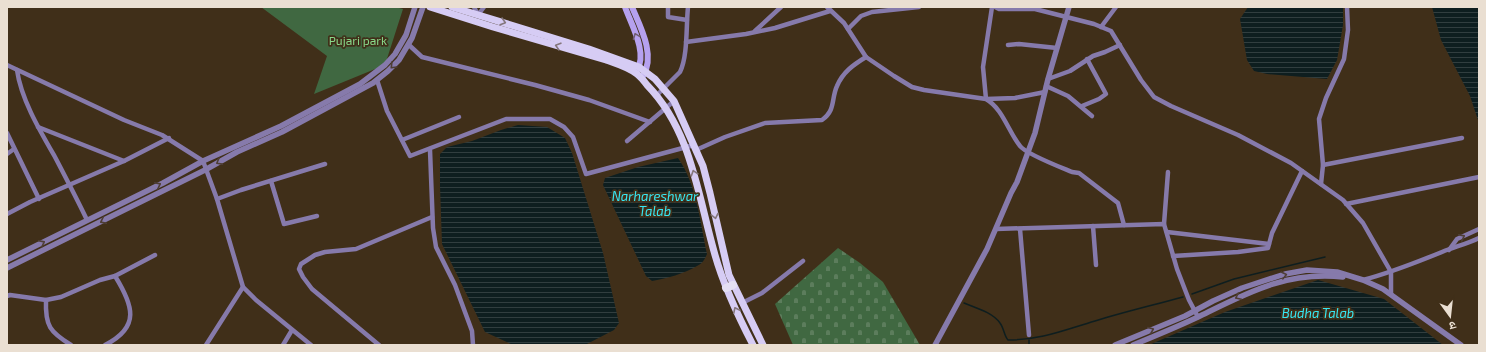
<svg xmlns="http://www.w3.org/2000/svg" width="1486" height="352" viewBox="0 0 1486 352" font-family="'Exo 2','Noto Sans Devanagari',sans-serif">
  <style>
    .cemetery { fill: url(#cemetery-stones) }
    .green { fill: #406841 }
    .water { fill: url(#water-rules) }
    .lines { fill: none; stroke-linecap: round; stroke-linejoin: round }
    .stream { stroke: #0e1e1f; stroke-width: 1.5 }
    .minor { stroke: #867aab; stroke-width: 4.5 }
    .tertiary { stroke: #867aab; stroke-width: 5.5 }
    .secondary { stroke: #b6a1ef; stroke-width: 6 }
    .primary { stroke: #d6ccf4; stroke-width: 7 }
    .trunk { stroke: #e4dff3; stroke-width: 8 }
    .oneway { stroke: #84767c }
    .oneway2 { stroke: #6f5d6f }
    .oneway3 { stroke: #4e3e36 }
    .labels { text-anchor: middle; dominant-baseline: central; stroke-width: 3.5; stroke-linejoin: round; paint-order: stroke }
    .park-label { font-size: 12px; fill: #89d98a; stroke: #402f19 }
    .water-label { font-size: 13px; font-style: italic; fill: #37e8f3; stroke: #402f19 }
  </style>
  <defs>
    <pattern id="cemetery-stones" width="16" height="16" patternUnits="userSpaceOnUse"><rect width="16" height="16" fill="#406841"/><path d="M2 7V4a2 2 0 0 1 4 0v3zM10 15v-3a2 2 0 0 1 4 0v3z" fill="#5c7d5c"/></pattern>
    <pattern id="water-rules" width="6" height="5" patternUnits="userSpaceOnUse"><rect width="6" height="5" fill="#0e1e1f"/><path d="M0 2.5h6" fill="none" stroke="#313e3f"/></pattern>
  </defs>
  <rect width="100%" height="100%" fill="#402f19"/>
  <polygon class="cemetery" points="838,248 860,263 883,282 920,345 793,345 775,304"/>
  <polygon class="green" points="261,7 395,7 403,9 385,65 314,94 327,56"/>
  <g class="water">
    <polygon points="1248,7 1343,7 1343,25 1337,60 1327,79 1267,74 1254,71 1247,60 1240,19"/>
    <polygon points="1432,7 1479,7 1479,123 1470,96 1441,40"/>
    <polygon points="518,125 547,127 565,138 572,153 603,253 619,323 614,330 585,345 513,345 485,332 442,244 440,186 440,154 447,147 472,141 501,130"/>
    <path d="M678,158C697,185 700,222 707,254C705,259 702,264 697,266C686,273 665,279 652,281L646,276L603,185L605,178L638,167Z"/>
    <polygon points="1318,280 1384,299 1443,345 1149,345 1225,312"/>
  </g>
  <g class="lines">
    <g class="stream">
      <polyline points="1192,294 1234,279 1325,257"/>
      <path d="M964,303C976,308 992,312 1000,323C1004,328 1004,336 1008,340C1041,340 1064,330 1095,321C1124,312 1154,305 1183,297"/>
      <polyline points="1029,340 1029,345"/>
    </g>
    <g class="minor">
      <polyline points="474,7 478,15 484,7"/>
      <polyline points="668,7 668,17 687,20"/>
      <path d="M827,7L844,23L866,57L894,76L912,87L924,90L986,99C1003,109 1008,131 1020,146C1026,154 1060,167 1072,172L1079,173L1118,203L1124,225"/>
      <polyline points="992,7 983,67 986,99 1015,98 1045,92"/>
      <polyline points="995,7 999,9 1035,9 1094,24 1111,31 1141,80 1154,97 1171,106 1238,135 1291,163 1343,200 1363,223 1391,272 1391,294"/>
      <polyline points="1101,27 1116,7"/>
      <polyline points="848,29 861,16 872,12 919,7"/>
      <polyline points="755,31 781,7"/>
      <polyline points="686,42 746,34 775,28 830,11"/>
      <polyline points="409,45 422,57 535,85 589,100 650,122"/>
      <polyline points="1008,45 1019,44 1057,48"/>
      <polyline points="7,65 124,120 162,135 203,161 217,199 243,287 256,300 311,345"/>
      <path d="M17,70C21,99 40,131 55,157C66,178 77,199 87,220"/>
      <polyline points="1048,79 1070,71 1093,56 1105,52 1120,45"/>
      <polyline points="377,80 387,111 410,156 506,119 550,119 564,127 573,137 586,174 694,145"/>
      <polyline points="1046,86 1068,96 1092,116"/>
      <path d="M657,95L680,72C688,56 686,25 688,7"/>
      <polyline points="1082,106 1099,99 1106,94 1087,59"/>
      <polyline points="38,127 124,161"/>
      <polyline points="7,133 39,199"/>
      <polyline points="402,140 459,117"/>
      <polyline points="627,141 674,101"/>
      <polyline points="430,150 433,228 436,247 455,285 472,331 473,345"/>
      <path d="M696,150L725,137L765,123L822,120C836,110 831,99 837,86C843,72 853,65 866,57"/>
      <polyline points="7,154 14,149"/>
      <polyline points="1323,165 1462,138"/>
      <polyline points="271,181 284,224 317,216"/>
      <polyline points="1321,184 1323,165 1319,119 1326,98 1344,59 1348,30 1347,7"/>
      <polyline points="217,199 241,190 325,164"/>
      <polyline points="1346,204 1479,177"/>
      <polyline points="7,214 30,202 124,161 169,138"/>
      <polyline points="1164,224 1168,172"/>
      <polyline points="1093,226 1096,265"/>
      <polyline points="996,229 1164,224 1177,269 1189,300 1198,317"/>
      <polyline points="1020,229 1029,335"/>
      <polyline points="1167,232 1269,244"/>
      <polyline points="1449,250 1457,239 1479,229"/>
      <polyline points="1173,256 1238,252 1268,248 1272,233 1302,171"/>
      <path d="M1363,280C1390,273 1415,263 1442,252C1454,247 1467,244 1479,238"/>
      <polyline points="7,296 10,295 46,300 61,297 100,280 115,276 155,255"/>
      <path d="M46,300C45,326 50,332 71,345"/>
      <polyline points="742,303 762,293 803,261"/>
      <path d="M105,345C141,327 133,305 115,276"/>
      <polyline points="206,345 243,287"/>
      <polyline points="283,345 292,330"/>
      <polyline points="379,345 312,289 303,277 299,269 301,264 315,255 325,252 356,249 432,217"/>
    </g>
    <g class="tertiary">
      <polyline points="7,260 163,183 203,161 281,126 360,84 385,65 395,54 406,35 415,7"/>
      <polyline points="7,268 205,170 237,152 282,132 373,83 388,71 399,60 412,38 423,7"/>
      <polyline points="935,345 987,249 1011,193 1017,182 1035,133 1048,79 1069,7"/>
      <polyline points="1115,345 1185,316 1213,301 1242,288 1285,274 1307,270 1337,272 1363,280 1383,289 1461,345"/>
      <path d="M1133,345C1155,336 1177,327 1198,317C1247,293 1286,271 1343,277"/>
    </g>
    <g class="secondary">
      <path d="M625,7C631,24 648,53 637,70"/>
      <path d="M632,7C640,26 656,55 643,76"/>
    </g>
    <g class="primary">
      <path d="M430,7L493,27L606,60C617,64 628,67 637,74C641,77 644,81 647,85C692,131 698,197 715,255C724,287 738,316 753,345"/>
      <polyline points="452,7 589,49 639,67 655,79 674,101 703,166 710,193 729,275 763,345"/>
    </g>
    <polyline class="trunk" points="726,288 733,285"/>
  </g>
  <defs><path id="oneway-chevron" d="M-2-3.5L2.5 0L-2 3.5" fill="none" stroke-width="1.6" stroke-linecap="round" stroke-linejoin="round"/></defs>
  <g class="oneway">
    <use href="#oneway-chevron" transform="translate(503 22) rotate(16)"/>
    <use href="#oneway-chevron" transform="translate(558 46) rotate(-164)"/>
    <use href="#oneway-chevron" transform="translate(694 173) rotate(-108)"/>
    <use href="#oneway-chevron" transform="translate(715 216) rotate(78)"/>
    <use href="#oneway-chevron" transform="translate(736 310) rotate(-116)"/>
  </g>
  <use class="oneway2" href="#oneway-chevron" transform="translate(636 36) rotate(-111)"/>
  <g class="oneway3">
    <use href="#oneway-chevron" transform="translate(393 66) rotate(134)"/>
    <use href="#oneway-chevron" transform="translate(219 162) rotate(151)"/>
    <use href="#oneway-chevron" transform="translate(158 185) rotate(-26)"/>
    <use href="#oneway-chevron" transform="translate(103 221) rotate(154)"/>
    <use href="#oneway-chevron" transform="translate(1462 237) rotate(-27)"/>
    <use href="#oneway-chevron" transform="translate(42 243) rotate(-26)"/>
    <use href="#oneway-chevron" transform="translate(1284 275) rotate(-14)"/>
    <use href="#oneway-chevron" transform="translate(1238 297) rotate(155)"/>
    <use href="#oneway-chevron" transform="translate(1151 330) rotate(-22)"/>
  </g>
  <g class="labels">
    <g class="park-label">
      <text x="358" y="40">Pujari park</text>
    </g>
    <g class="water-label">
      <text x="655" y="196">Narhareshwar<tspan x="655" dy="15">Talab</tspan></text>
      <text x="1318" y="313">Budha Talab</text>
    </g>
  </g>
  <rect width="1486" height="352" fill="none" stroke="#eadfd2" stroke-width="16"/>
  <g transform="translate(1450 316) rotate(165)" stroke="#402f19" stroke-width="3" paint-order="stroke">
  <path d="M0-3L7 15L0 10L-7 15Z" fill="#eadfd2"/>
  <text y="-6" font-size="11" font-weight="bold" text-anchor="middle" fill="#eadfd2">उ</text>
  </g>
</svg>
